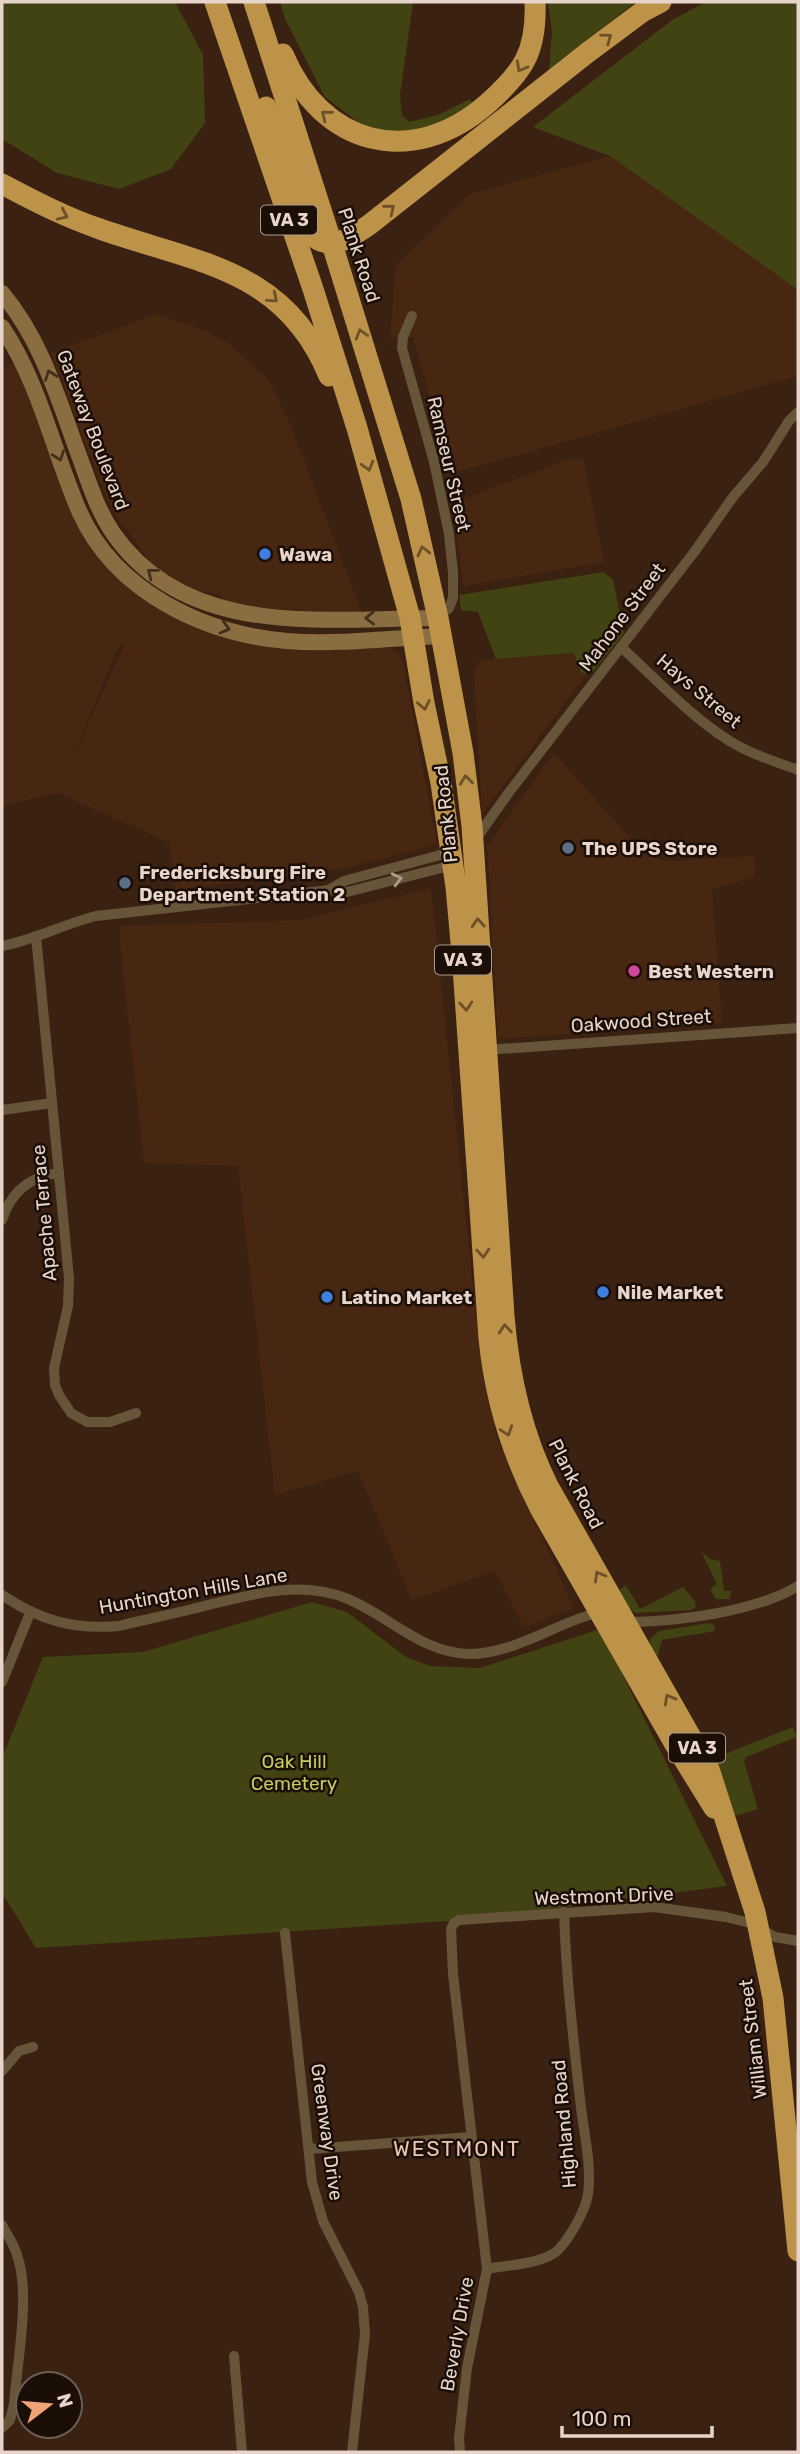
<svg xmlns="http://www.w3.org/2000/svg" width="800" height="2454" viewBox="0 0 800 2454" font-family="Rubik,sans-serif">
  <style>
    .built { fill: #472612; fill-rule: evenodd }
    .green { fill: #414313 }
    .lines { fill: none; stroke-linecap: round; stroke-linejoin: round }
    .street { stroke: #67553a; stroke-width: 10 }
    .secondary { stroke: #8a6e41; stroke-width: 16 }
    .highway { stroke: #bd9249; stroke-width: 21 }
    .oneway { stroke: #6c5028 }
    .oneway2 { stroke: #41301b }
    .oneway3 { stroke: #ad9b8a }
    .shop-dot { fill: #3f7fe0; stroke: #1a0e07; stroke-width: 2.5 }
    .service-dot { fill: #5c6f8a; stroke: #1a0e07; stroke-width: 2.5 }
    .hotel-dot { fill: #d1479c; stroke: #1a0e07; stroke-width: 2.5 }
    .labels { text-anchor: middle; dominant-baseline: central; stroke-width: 5; stroke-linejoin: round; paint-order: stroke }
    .shield { fill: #1a0e07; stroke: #aa9990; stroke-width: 2 }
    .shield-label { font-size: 18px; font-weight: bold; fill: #e7d5cb }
    .street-label { font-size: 19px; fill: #e7d5cb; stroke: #1a0e07 }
    .poi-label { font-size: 19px; font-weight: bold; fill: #e7d5cb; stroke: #1a0e07; text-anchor: start }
    .park-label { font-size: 19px; fill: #c4cb5c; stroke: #1a0e07 }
    .neighbourhood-label { font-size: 21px; letter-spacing: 2px; fill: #ebc7b4; stroke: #1a0e07 }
  </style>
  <rect width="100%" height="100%" fill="#3b2111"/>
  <g class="built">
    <polygon points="610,156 798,290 798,376 451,474 413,337 390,338 396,265 470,194"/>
    <polygon points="157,314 209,332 228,343 269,380 291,426 362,613 294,614 221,600 220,595 192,589 155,568 116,516 105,494 51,353"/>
    <path d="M16,363L88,538L179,619L389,648L399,655L403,662L437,845L341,869L176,890L169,843L58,793L2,806V368ZM123,644L124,645L71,762L116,651Z"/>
    <polygon points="583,458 604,562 464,586 452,503 567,460"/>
    <polygon points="574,653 578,669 581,674 587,674 482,814 474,672 480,660"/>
    <polygon points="554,753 644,854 668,861 754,856 755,877 712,889 722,1023 498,1039 487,846"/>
    <polygon points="431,888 475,1305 496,1435 574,1608 524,1627 495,1571 412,1600 358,1471 275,1495 238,1166 144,1163 120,943 120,926 302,920"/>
  </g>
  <g class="green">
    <polygon points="2,2 175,2 203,55 205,123 171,169 119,189 57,173 2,139"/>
    <polygon points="280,2 413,2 400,95 402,115 409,122 438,115 470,99 472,105 424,132 402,133 365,127 325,97 285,19"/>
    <polygon points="548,2 636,2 549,69 552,32"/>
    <polygon points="706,2 798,2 798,290 610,156 533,127 672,20"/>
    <polygon points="604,572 613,580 624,633 594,671 581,674 574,653 496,659 478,612 461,610 459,595"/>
    <polygon points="701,1551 710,1559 720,1561 724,1591 731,1591 730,1599 716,1599 710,1589 717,1584"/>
    <polygon points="626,1585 640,1609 683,1587 695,1601 696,1607 691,1610 635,1613 628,1609 618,1591"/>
    <polygon points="312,1602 347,1612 406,1657 430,1666 480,1668 600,1629 727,1886 464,1920 36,1948 2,1893 2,1758 43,1657 143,1652"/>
    <polygon points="709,1623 714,1625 715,1631 662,1640 656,1662 650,1650 650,1639 659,1631"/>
    <polygon points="793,1727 797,1737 746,1757 744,1761 758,1809 735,1816 704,1747 716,1741 722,1755"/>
  </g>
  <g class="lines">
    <g class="street">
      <polyline points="412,316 403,337 402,348 434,462 449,534 453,573 453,598 449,608 438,618"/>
      <path d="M621,647C655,678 689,715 728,740C750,754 774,761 798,770"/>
      <polyline points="475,840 510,791 695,551 733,497 763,462 789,421 798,412"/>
      <polyline points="330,889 344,881 455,851"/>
      <polyline points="36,936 69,1278 68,1306 54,1368 55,1385 59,1395 71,1413 87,1422 110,1422 136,1413"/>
      <path d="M2,946C34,940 64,924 96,916L330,890L347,892L453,865L455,862"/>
      <polyline points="486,1050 798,1028"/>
      <polyline points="2,1110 52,1103"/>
      <path d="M2,1220C11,1192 30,1176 59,1173"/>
      <path d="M2,1595C39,1620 73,1630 119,1626C143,1620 168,1615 192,1609C243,1597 296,1578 348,1599C389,1616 422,1653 469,1654C515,1654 557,1622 600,1612"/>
      <path d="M625,1622C675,1622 755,1612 798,1586"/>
      <polyline points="2,1682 30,1613"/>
      <polyline points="285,1933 312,2182 323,2221 359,2292 363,2307 365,2334 352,2452"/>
      <polyline points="2,2071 19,2051 33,2047"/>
      <polyline points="309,2149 471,2137"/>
      <path d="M2,2225C7,2235 14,2244 17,2255C31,2294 17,2362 14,2404L10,2420L2,2428"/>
      <path d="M487,2269C506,2265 544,2264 558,2250C569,2239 586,2210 588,2194C592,2163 583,2130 580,2099C573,2037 566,1975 564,1912"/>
      <polyline points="234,2356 242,2452"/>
      <polyline points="460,2452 459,2438 467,2368 487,2269 453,1974 451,1929 454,1923 459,1920 654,1907 726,1917 750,1923 775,1937 798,1941"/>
    </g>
    <g class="secondary">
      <path d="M2,293C43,342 59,402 81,461C90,486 98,511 113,533C187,640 327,618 438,618"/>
      <path d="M2,327C40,384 53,451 80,513C116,592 204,634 287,641C338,645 391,638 441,636"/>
    </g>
    <g class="highway">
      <path d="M215,2L313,289L357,428L410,618L424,703L441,783L456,887L462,953L489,1338C495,1400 512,1455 541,1510L680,1753L714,1808"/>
      <path d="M254,2L332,244L411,499L438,618L463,753L472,826L504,1316C509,1376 521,1432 548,1486L709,1769L755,1912L773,1998L798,2251"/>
      <path d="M283,54C321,145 411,170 487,104C523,72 537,52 535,2"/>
      <path d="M266,107L314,237C332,252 352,236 369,225L587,53L642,12L661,2"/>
      <path d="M2,184C34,201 65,217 100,229C196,263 285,268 329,376"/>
    </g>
  </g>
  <defs><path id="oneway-chevron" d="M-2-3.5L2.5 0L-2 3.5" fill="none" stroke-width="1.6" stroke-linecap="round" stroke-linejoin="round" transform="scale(1.75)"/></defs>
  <g class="oneway">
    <use href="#oneway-chevron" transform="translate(607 38) rotate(-36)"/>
    <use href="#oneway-chevron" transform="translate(521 67) rotate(120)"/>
    <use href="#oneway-chevron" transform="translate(326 115) rotate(-141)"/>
    <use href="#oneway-chevron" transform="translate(390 209) rotate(-39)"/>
    <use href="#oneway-chevron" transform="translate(63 215) rotate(24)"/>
    <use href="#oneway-chevron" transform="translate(273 298) rotate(40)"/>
    <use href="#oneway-chevron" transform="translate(361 334) rotate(-107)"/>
    <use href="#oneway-chevron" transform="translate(368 466) rotate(74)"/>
    <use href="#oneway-chevron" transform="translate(423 551) rotate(-104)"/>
    <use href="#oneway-chevron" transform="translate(424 705) rotate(79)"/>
    <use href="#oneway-chevron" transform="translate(466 780) rotate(-97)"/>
    <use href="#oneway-chevron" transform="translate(478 923) rotate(-93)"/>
    <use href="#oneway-chevron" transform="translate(466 1006) rotate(86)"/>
    <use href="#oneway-chevron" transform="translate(483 1253) rotate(86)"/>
    <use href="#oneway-chevron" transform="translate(505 1329) rotate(-95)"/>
    <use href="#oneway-chevron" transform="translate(507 1431) rotate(72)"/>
    <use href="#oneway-chevron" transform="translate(599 1576) rotate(-120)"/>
    <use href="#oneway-chevron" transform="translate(669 1699) rotate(-119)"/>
  </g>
  <g class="oneway2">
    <use href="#oneway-chevron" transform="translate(50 375) rotate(-110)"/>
    <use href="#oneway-chevron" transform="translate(59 456) rotate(70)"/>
    <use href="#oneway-chevron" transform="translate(152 573) rotate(-142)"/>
    <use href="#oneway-chevron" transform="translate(370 618) rotate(179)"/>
    <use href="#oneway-chevron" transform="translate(225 628) rotate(15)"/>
  </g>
  <use class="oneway3" href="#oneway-chevron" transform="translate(397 879) rotate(-14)"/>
  <g class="shop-dot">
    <circle cx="265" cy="554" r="7"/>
    <circle cx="603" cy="1292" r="7"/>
    <circle cx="327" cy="1297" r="7"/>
  </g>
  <g class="service-dot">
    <circle cx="568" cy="848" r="7"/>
    <circle cx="125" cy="883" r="7"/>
  </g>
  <circle class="hotel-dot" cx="634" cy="971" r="7"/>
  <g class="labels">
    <g class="shield">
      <rect x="261" y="205.5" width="56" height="29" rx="5"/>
      <rect x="435" y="945.5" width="56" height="29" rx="5"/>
      <rect x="669" y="1733.5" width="56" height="29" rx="5"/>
    </g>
    <g class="shield-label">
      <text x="289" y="220">VA 3</text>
      <text x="463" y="960">VA 3</text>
      <text x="697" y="1748">VA 3</text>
    </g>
    <g class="street-label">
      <text transform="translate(359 255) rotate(72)">Plank Road</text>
      <text transform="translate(93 430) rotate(69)">Gateway Boulevard</text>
      <text transform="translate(449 464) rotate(77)">Ramseur Street</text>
      <text transform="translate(622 617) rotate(-53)">Mahone Street</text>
      <text transform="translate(699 691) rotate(40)">Hays Street</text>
      <text transform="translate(446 814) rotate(-96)">Plank Road</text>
      <text transform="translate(641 1021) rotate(-4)">Oakwood Street</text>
      <text transform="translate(44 1213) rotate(-95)">Apache Terrace</text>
      <text transform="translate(576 1484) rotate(63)">Plank Road</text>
      <text transform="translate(193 1591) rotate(-10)">Huntington Hills Lane</text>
      <text transform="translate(604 1896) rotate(-2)">Westmont Drive</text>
      <text transform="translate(753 2039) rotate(-97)">William Street</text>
      <text transform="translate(564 2124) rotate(-95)">Highland Road</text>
      <text transform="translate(327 2132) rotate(82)">Greenway Drive</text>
      <text transform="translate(457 2334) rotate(-80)">Beverly Drive</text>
    </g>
    <g class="poi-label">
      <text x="279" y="554">Wawa</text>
      <text x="582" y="848">The UPS Store</text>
      <text x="139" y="872">Fredericksburg Fire<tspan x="139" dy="22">Department Station 2</tspan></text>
      <text x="648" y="971">Best Western</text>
      <text x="617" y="1292">Nile Market</text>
      <text x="341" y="1297">Latino Market</text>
    </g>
    <g class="park-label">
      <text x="294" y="1761">Oak Hill<tspan x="294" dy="22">Cemetery</tspan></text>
    </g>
    <g class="neighbourhood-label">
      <text x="457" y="2148">WESTMONT</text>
    </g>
  </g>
  <rect width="800" height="2454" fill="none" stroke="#e7d5cb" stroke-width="7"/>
  <g transform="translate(49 2405) rotate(74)"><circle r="33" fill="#1a0e07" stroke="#6c5e55" stroke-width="2"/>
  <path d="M0-5L12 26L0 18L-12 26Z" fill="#efa377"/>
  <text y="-10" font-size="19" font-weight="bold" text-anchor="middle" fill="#e7d5cb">N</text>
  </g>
  <path d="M562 2426v10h150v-10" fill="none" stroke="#e7d5cb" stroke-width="3.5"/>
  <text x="572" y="2426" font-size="21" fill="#e7d5cb" stroke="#1a0e07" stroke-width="5" paint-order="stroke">100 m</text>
</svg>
